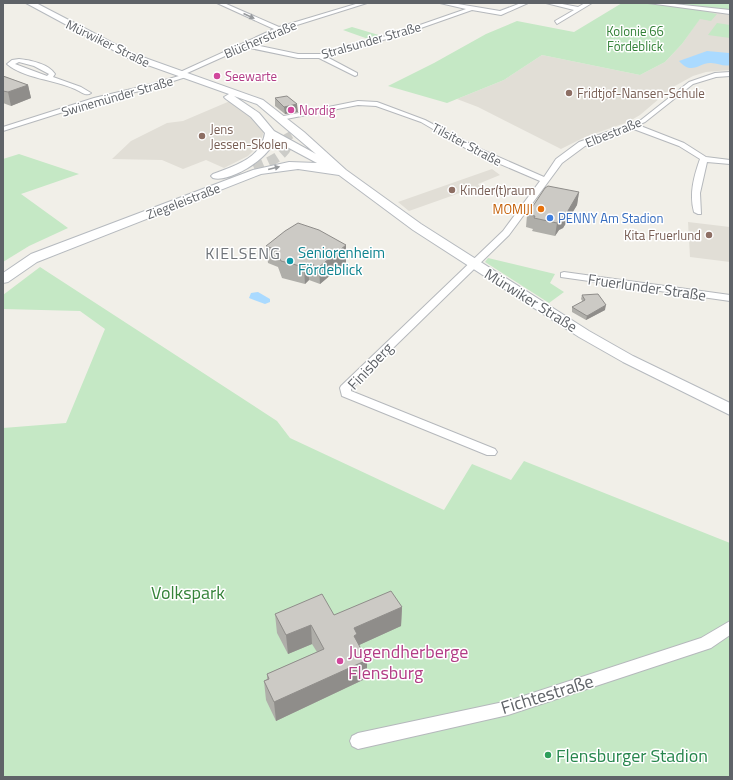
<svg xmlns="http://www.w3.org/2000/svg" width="733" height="780" viewBox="0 0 733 780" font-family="'Titillium Web',sans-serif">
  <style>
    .education { fill: #e1ded6 }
    .green { fill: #c5e8c5 }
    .water { fill: #aadaff }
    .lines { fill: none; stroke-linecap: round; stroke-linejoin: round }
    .secondary-tunnel { stroke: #ccccc8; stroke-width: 10; stroke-dasharray: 10 5.5; stroke-linecap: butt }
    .street-casing { stroke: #b5b8bc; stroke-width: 2 }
    .secondary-casing { stroke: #b6babf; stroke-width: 2 }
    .street { fill: #fff; fill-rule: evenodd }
    .secondary { fill: #fff; fill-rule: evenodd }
    .wall { fill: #afaea9 }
    .shaded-wall { fill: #8f8d8a }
    .building { fill: #cccac5; stroke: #8f8d8a }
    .oneway { fill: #979a9d }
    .hotel-dot { fill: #d1479c; stroke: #fff; stroke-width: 1.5 }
    .education-dot { fill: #8d6e63; stroke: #fff; stroke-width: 1.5 }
    .food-dot { fill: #e8710a; stroke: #fff; stroke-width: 1.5 }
    .shop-dot { fill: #3f7fe0; stroke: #fff; stroke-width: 1.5 }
    .culture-dot { fill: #0f9aa8; stroke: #fff; stroke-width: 1.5 }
    .leisure-dot { fill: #2e9e5b; stroke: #fff; stroke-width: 1.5 }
    .labels { text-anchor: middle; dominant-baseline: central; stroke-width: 3; stroke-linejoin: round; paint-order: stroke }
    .far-park-label { font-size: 13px; fill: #348238; stroke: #fff }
    .far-street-label { font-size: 13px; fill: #5f6368; stroke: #fff }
    .far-hotel-label { font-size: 13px; fill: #b23c85; stroke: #fff; text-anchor: start }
    .far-education-label { font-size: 13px; fill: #785e54; stroke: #fff; text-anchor: start }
    .far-food-label { font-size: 13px; fill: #c56008; stroke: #fff; text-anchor: end }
    .far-shop-label { font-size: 13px; fill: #366cbe; stroke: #fff; text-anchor: start }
    .culture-label { font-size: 15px; fill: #0d838f; stroke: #fff; text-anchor: start }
    .street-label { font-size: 15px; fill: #5f6368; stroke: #fff }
    .neighbourhood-label { font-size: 16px; letter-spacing: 1px; fill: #70757a; stroke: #fff }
    .near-park-label { font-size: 18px; fill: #348238; stroke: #fff }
    .near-hotel-label { font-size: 18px; fill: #b23c85; stroke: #fff; text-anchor: start }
    .near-street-label { font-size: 18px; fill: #5f6368; stroke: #fff }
    .near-leisure-label { font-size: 18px; fill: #27864d; stroke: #fff; text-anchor: start }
  </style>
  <rect width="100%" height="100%" fill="#f1efe8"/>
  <g class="education">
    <polygon points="705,11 730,14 730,70 706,72 693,76 673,87 640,115 628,122 585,137 561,149 478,107 457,99 504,80 542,55 640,75 665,62 682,44"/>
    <polygon points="230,101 248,113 264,131 260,144 248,156 224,168 206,160 183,169 162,160 112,159 131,141 167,123 183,121"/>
    <polygon points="492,169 500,175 478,184 483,191 471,189 409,211 398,202"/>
    <polygon points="688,222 730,227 730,262 690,257"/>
  </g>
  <g class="green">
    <polygon points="622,3 730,3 730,13 707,12 717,14 711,21 700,19 705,12 682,44 665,62 640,75 542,55 504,80 447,103 388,86 434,63 486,34 517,21 574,32"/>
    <polygon points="717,23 730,25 730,38 708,35"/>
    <polygon points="352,27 382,36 371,40 343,30"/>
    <polygon points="19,154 79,174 21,194 68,228 29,246 3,262 3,159"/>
    <polygon points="488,258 555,274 550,283 564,292 549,303 485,262"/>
    <polygon points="40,267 277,421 290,438 444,510 472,464 511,480 524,461 730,543 730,777 3,777 3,428 66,423 105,329 80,311 3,309 3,295"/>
  </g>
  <g class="water">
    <path d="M707,51L729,53L730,65C724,67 718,63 711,63C700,62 692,76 679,61Z"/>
    <polygon points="258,292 270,299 270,302 265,304 249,298 251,293"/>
  </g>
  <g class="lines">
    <path class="secondary-tunnel" d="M254,168C268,162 286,157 289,141L285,134"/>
    <defs>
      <g id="street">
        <polygon points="217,3 224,3 279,27 359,3 367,3 281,30 250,44 298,54 320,54 397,33 466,9 440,3 452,3 500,11 521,3 528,3 501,15 472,10 401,35 325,56 357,73 357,75 355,76 319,58 298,58 245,47 185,74 187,76 186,77 148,89 98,101 3,131 3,127 94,98 144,86 179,76 178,73 274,29"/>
        <polygon points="546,3 557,3 578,7 585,3 592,3 557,24 555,21 574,10"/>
        <polygon points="648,3 665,3 730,10 730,14"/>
        <path d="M19,59C30,60 49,64 55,74L53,77L81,87L91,93C86,97 80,91 75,89C55,80 23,78 7,64L12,60ZM19,62L34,66L49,74L47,76L15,64Z"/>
        <path d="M730,72V76L716,77L693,84L645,122L638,125L684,143L706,157L730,160V164L707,162L700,193L701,214H698L694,212C689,194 694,176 700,159L679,146L631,128L585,146L562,163L509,235L351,389V391L495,449L497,452L495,455H487L342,396L340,388L341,386L503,231L540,181L472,152L421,122L376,106L358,105L281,120L279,119V117L358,101L377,102L425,120L478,148L544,177L556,159L579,142L641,120L689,82L715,73Z"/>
        <polygon points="564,272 730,295 730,301 561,277 561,273"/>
        <polygon points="730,621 730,635 711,648 508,715 358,749 352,746 350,741 352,736 358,733 508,701 701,638"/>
      </g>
      <path id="secondary" d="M26,3H36L134,54L263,100L304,132L346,170L421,224L589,331L633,356L730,403V415L623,362L579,337L413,230L339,175L298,169L261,174L37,262L8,282L3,283V273L31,254L253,170L289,162L317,163L274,140C270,158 230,183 213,178L211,176L213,174C234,166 261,159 265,133L251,117L226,99L224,97L229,94L128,58ZM234,96L257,104L316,154L274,131L259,113Z"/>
    </defs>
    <use href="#street" class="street-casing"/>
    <use href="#secondary" class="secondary-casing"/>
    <use href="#street" class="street"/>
    <use href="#secondary" class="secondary"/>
  </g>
  <g class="wall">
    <polygon points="3,76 28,85 31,98 11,106 3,103"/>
    <polygon points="275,98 298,112 285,114 275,106"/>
    <polygon points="579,192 577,205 563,228 559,230 555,236 532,231 533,229 526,227 527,215"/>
    <polygon points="266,246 346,262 320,284 309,280 305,284 282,278 278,267 268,263"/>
    <polygon points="582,295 605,310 586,320 572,312 572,307 583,302 581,299"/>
    <polygon points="402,607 401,626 359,645 367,678 276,721 266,700 264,681 267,679 267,674 317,652 312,644 288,654 277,633 275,614 334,615"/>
  </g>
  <g class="shaded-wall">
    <polygon points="28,85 31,98 11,106 8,92"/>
    <polygon points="297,104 298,112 285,114 284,107"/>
    <polygon points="579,192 577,205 563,228 559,230 555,236 557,223 561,217"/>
    <polygon points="346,245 346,262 320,284 319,267"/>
    <polygon points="308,263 309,280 305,284 304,267"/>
    <polygon points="606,305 605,310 586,320 587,316"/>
    <polygon points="402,607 401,626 357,646 354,655 354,628"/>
    <polygon points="311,625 312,644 288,654 286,635"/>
    <polygon points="367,660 367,678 276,721 274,702"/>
  </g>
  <g class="building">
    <polygon points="3,76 28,85 8,92 3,91"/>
    <polygon points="287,96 297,104 284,107 275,98"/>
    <polygon points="548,186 579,192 565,216 561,217 557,223 534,218 535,216 527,215 545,188"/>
    <polygon points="298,223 319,230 346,245 319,267 308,263 304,267 281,261 276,250 266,246 285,231"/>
    <polygon points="598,294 606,305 587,316 572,307 585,300 582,295"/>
    <polygon points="391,591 402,607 354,628 357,634 354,636 367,660 274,702 264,681 269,679 267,674 324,649 311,625 286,635 275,614 322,594 334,615"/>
  </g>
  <defs><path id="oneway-solid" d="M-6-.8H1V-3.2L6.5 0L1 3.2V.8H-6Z"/></defs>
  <g class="oneway">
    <use href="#oneway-solid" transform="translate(249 16) rotate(24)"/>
    <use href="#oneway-solid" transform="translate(274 168) rotate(-14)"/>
  </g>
  <g class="hotel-dot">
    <circle cx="217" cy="76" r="4"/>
    <circle cx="291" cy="110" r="4"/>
    <circle cx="340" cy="661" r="4"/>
  </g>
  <g class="education-dot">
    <circle cx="569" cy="93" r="4"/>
    <circle cx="202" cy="136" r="4"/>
    <circle cx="452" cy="190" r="4"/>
    <circle cx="709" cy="235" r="4"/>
  </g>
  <circle class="food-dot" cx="541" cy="209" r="4"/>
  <circle class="shop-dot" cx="550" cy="218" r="4"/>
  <circle class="culture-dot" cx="290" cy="261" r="4"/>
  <circle class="leisure-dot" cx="548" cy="755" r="4"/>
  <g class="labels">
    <g class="far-park-label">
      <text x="635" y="31">Kolonie 66<tspan x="635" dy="15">Fördeblick</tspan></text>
    </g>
    <g class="far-street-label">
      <text transform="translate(260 39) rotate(-23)">Blücherstraße</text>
      <text transform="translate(371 40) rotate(-16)">Stralsunder Straße</text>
      <text transform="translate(108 43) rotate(26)">Mürwiker Straße</text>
      <text transform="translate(117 96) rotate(-16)">Swinemünder Straße</text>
      <text transform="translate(613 132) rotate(-22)">Elbestraße</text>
      <text transform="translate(467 144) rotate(28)">Tilsiter Straße</text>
      <text transform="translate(183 201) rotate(-21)">Ziegeleistraße</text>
    </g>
    <g class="far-hotel-label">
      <text x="225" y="76">Seewarte</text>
      <text x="299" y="110">Nordig</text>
    </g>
    <g class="far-education-label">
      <text x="577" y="93">Fridtjof-Nansen-Schule</text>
      <text x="210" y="129">Jens<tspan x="210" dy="15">Jessen-Skolen</tspan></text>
      <text x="460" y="190">Kinder(t)raum</text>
      <text x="701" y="235" text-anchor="end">Kita Fruerlund</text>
    </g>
    <g class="far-food-label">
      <text x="533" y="209">MOMIJI</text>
    </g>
    <g class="far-shop-label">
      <text x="558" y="218">PENNY Am Stadion</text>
    </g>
    <g class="culture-label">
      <text x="298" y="252">Seniorenheim<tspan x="298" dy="17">Fördeblick</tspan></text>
    </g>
    <g class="street-label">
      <text transform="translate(647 287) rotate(8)">Fruerlunder Straße</text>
      <text transform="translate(531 300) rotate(32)">Mürwiker Straße</text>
      <text transform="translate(370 366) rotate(-47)">Finisberg</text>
    </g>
    <g class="neighbourhood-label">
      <text x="243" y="253">KIELSENG</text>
    </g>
    <g class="near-park-label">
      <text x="188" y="592">Volkspark</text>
    </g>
    <g class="near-hotel-label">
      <text x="348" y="651">Jugendherberge<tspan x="348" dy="21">Flensburg</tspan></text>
    </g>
    <g class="near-street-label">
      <text transform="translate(547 694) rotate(-17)">Fichtestraße</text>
    </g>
    <g class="near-leisure-label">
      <text x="556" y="755">Flensburger Stadion</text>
    </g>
  </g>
  <rect width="733" height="780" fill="none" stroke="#5f6368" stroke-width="8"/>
</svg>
